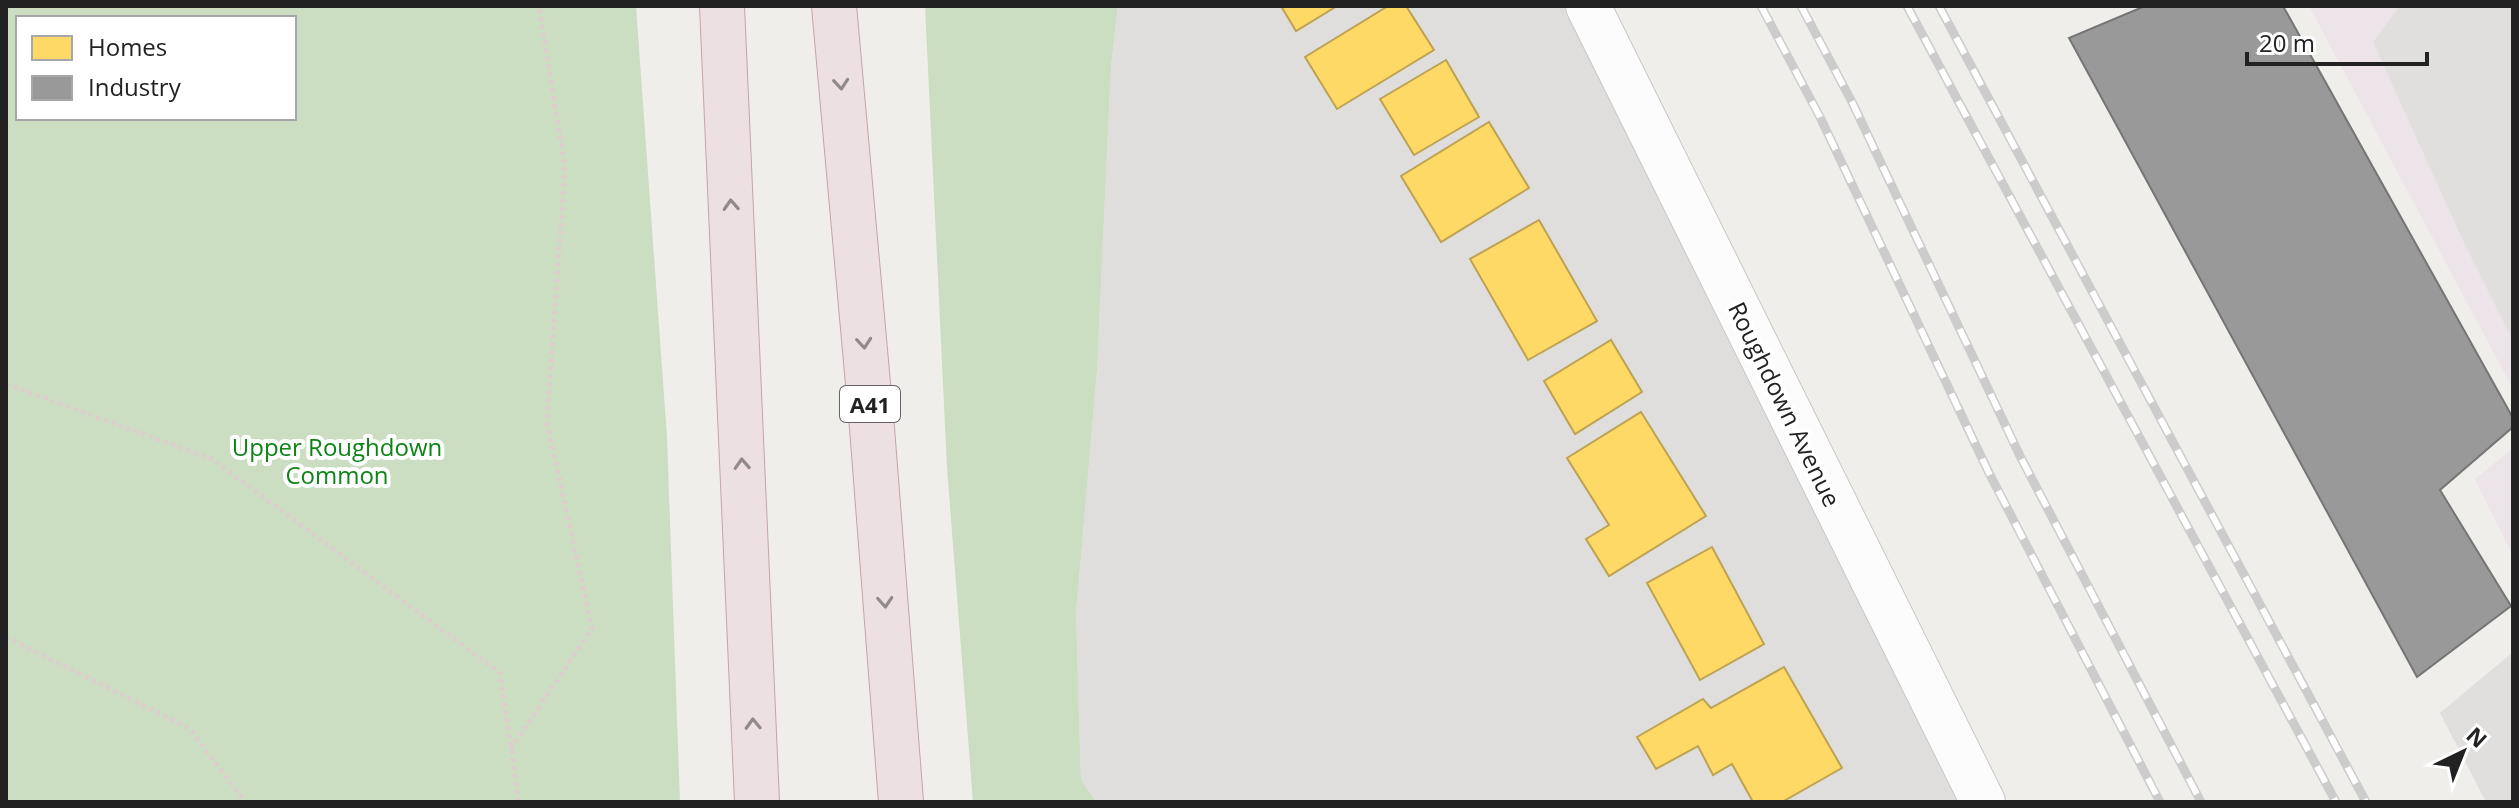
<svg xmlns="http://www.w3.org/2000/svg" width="2519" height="808" viewBox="0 0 2519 808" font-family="'Open Sans',sans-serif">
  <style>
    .residential { fill: #dfdedc }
    .industrial { fill: #ede4e9 }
    .forest { fill: #cbdec1; fill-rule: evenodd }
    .parking { fill: #e0dfde }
    .homes { fill: #ffd966; stroke: #bda252; stroke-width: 2 }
    .industry { fill: #999; stroke: #757575; stroke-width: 2 }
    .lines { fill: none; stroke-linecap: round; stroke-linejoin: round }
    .minor-casing { stroke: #c9c8c7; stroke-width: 46 }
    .highway-casing { stroke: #c5a2ac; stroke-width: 46 }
    .path { stroke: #dccecd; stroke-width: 5; stroke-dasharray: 4 4; stroke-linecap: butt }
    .minor { stroke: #fdfcfc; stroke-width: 44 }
    .highway { stroke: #ece0e2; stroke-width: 44 }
    .rail-casing { stroke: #ccc; stroke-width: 9 }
    .rail { stroke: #fff; stroke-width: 6; stroke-dasharray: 18; stroke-linecap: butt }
    .oneway { stroke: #918a8c }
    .labels { text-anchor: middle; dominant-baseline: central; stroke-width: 8; stroke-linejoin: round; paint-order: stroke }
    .shield { fill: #fff; stroke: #646464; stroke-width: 2 }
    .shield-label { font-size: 22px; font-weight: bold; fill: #222 }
    .street-label { font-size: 24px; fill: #222; stroke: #fff }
    .park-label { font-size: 24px; fill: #0c8416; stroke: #fff }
  </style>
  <rect width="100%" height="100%" fill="#f0eeeb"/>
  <polygon class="residential" points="1118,6 1587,6 1981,802 1096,802 1081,779 1076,614 1097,371 1111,67"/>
  <g class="industrial">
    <polygon points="2309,6 2503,6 2513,251 2513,389"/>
    <polygon points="2513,448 2513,556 2475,479"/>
  </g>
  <g class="forest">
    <path d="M6,6H636L667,437L680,802H6ZM18,18H294V118H18Z"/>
    <polygon points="925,6 1118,6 1111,67 1097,371 1076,614 1081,779 1096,802 973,802 947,468"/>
  </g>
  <g class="parking">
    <polygon points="2400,6 2513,6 2513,341 2465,245 2373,42"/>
    <polygon points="2513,652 2513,802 2486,802 2440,713"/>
  </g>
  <g class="homes">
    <polygon points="1281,6 1337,6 1296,31"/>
    <polygon points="1388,6 1406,6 1434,50 1337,109 1305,57"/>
    <polygon points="1446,60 1479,117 1414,155 1380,99"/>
    <polygon points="1489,122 1529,188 1441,242 1401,176"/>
    <polygon points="1539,220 1597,321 1528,360 1470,259"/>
    <polygon points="1611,340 1642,392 1575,434 1544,381"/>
    <polygon points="1641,412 1706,516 1609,576 1586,539 1609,525 1567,458"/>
    <polygon points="1712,547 1764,644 1700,680 1647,583"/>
    <polygon points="1784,667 1842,768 1782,802 1753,802 1732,764 1713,775 1698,746 1656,769 1637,737 1703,699 1711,708"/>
  </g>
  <polygon class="industry" points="2145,6 2283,6 2513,418 2513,427 2440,490 2511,606 2417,677 2069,38"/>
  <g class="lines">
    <defs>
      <polyline id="minor" points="1588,6 1983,802"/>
      <g id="highway">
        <polyline points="722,6 757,802"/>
        <polyline points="834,6 872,428 901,802"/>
      </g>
    </defs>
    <use href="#minor" class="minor-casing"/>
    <use href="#highway" class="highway-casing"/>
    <g class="path">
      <polyline points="6,384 212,459 500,673 519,802"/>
      <polyline points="6,637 189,728 245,802"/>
      <polyline points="511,749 592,628 547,422 565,167 539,6"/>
    </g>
    <use href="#minor" class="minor"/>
    <use href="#highway" class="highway"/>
    <defs>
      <g id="rail">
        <polyline points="1761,6 1820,117 1989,473 2160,802"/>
        <polyline points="1801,6 1852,102 2020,456 2201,802"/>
        <polyline points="1907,6 2336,802"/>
        <polyline points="1939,6 2366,802"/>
      </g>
    </defs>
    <use href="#rail" class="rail-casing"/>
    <use href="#rail" class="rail"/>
  </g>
  <defs><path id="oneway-chevron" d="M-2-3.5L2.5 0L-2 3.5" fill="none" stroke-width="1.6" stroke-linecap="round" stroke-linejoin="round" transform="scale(2)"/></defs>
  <g class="oneway">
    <use href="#oneway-chevron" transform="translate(841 84) rotate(85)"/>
    <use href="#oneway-chevron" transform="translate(731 205) rotate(-93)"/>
    <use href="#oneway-chevron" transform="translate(864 343) rotate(85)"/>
    <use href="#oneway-chevron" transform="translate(742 464) rotate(-93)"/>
    <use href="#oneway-chevron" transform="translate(885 602) rotate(86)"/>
    <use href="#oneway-chevron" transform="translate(753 724) rotate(-92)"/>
  </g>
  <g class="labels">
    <rect class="shield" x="840" y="386" width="60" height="36" rx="6"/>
    <g class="shield-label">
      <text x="870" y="404">A41</text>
    </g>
    <g class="street-label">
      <text transform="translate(1785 404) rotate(64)">Roughdown Avenue</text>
    </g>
    <g class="park-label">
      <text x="337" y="446">Upper Roughdown<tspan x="337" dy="28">Common</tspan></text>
    </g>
  </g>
  <rect width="2519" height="808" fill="none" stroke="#222222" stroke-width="16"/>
  <rect x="16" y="16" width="280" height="104" fill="#ffffff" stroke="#a7a7a7" stroke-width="2"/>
  <rect x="32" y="36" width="40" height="24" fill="#ffd966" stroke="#a7a7a7" stroke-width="2"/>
  <text x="88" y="56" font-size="24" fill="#222222">Homes</text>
  <rect x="32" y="76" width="40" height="24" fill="#999999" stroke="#a7a7a7" stroke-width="2"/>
  <text x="88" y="96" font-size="24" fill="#222222">Industry</text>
  <g transform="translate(2463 752) rotate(43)" stroke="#ffffff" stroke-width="6" paint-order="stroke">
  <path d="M0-6L14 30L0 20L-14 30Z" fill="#222222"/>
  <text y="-12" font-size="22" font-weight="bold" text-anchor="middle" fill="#222222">N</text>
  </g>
  <path d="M2247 52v12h180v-12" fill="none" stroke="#222222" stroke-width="4"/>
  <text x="2259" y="52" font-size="24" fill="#222222" stroke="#ffffff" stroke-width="6" paint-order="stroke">20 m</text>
</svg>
